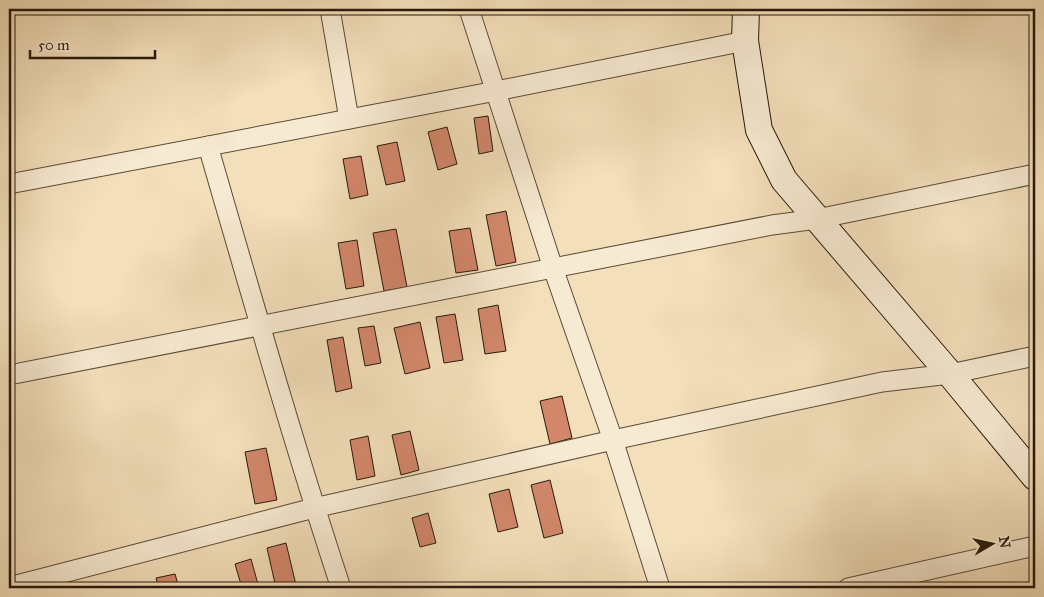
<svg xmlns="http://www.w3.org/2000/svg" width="1044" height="597" viewBox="0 0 1044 597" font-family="'IM FELL Great Primer',serif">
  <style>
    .building { fill: #d2876b; stroke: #28190d }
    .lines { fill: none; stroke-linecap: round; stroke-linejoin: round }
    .street-casing { stroke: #5b4a38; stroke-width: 21 }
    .secondary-casing { stroke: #28190d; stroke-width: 28 }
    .street { stroke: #f7ead2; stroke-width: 19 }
    .secondary { stroke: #f7ead2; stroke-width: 26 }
  </style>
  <rect width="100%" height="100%" fill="#f3dfba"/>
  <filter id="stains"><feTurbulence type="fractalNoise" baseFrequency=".004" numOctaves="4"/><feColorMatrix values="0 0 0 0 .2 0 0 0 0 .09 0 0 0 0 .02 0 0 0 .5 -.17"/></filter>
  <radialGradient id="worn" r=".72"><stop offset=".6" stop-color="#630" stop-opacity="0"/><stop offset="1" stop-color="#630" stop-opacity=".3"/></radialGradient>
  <g class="building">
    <polygon points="488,116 493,151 479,154 474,118"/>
    <polygon points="447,127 457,164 438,170 428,132"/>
    <polygon points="397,142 405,181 386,185 377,146"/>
    <polygon points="361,156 368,195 350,199 343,159"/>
    <polygon points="506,211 516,262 496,266 486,215"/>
    <polygon points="470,228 478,270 456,273 449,231"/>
    <polygon points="396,229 407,287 384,291 373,233"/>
    <polygon points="357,240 364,286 346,289 338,243"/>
    <polygon points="498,305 506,351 485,354 478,309"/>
    <polygon points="455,314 463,360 444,363 436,317"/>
    <polygon points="420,322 430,368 405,374 394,328"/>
    <polygon points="374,326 381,363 365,366 358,328"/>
    <polygon points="343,337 352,388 336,392 327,340"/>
    <polygon points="562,396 572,438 550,444 540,401"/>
    <polygon points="410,431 419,470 401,475 392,435"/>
    <polygon points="368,436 375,476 357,480 350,440"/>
    <polygon points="266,448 277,500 255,504 245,452"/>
    <polygon points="550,480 563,533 544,538 531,485"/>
    <polygon points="509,489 518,527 498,532 489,494"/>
    <polygon points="428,513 436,543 420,547 412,518"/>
    <polygon points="286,543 296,585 283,588 276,588 267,548"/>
    <polygon points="251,559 259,588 242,588 235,564"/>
    <polygon points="175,574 179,588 159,588 156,578"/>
  </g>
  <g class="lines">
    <defs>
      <g id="street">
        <polyline points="330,9 349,119"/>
        <polyline points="469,9 553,268 613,440 660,588"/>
        <path d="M208,146C251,294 293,442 341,588"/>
        <polyline points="9,184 496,91 745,41"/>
        <polyline points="9,375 772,225 817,219 1035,174"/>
        <polyline points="9,587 314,508 613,440 882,382 950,374 1035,356"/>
        <polyline points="848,588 1035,546"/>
      </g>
      <polyline id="secondary" points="746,9 745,41 759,130 784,180 950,374 1035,477"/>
    </defs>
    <use href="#street" class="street-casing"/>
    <use href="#secondary" class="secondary-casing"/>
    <use href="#street" class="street"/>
    <use href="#secondary" class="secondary"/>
  </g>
  <rect width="1044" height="597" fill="none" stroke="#f3dfba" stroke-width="30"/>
  <rect x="10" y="10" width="1024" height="577" fill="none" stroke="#28190d" stroke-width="2.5"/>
  <rect x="15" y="15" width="1014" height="567" fill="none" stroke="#28190d"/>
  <g transform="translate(992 544) rotate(81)" stroke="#f7ead2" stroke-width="4" paint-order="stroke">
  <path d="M0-4L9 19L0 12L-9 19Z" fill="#28190d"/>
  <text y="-8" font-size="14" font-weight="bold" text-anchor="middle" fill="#28190d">N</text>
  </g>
  <path d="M30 50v8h125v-8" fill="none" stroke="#28190d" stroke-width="2.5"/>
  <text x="38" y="50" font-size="15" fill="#28190d" stroke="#f7ead2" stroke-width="4" paint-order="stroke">50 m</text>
  <rect width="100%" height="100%" filter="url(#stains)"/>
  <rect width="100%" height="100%" fill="url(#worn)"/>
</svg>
